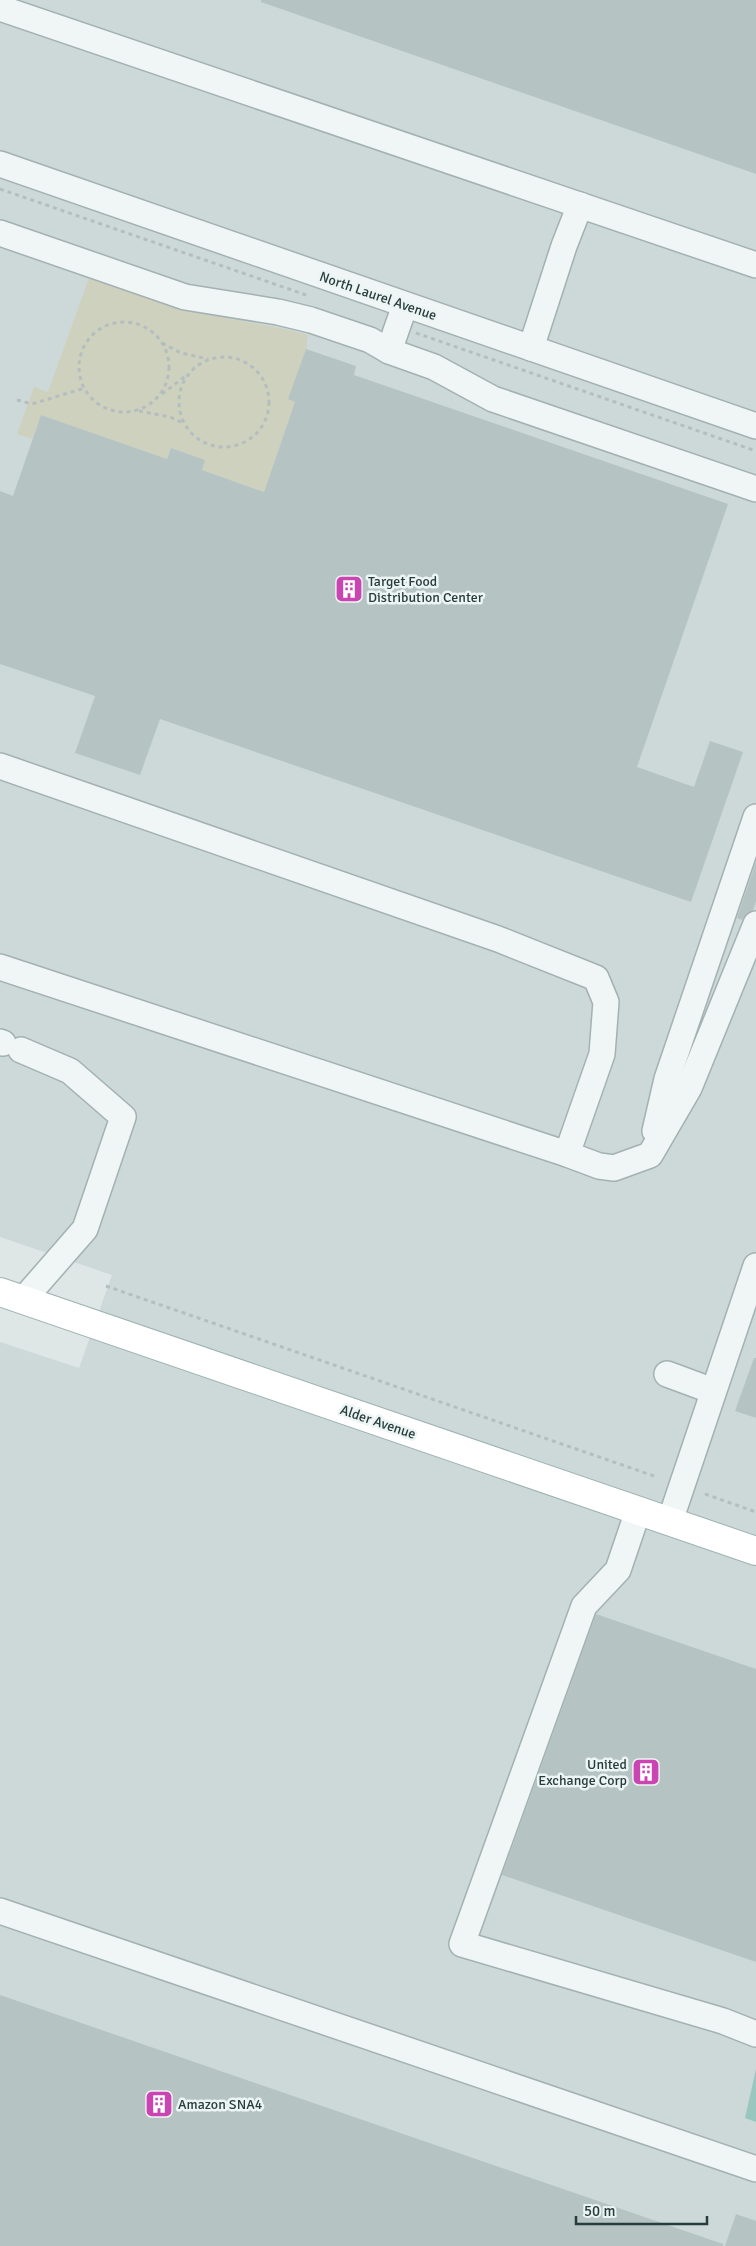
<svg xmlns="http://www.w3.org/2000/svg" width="756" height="2246" viewBox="0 0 756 2246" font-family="Signika,sans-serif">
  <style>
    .built { fill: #ccd9d8 }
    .green { fill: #cfd1bf }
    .water { fill: #99c7c0 }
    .building { fill: #b5c4c3 }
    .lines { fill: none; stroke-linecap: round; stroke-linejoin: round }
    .minor-casing { stroke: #a3b1b0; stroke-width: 28 }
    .major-casing { stroke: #9db2b1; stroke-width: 30 }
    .path { stroke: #b4bebe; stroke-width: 3; stroke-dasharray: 4 4; stroke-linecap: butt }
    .minor { stroke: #f0f5f5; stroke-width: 25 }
    .major { stroke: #fff; stroke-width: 28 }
    .labels { text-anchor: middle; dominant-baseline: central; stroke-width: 5; stroke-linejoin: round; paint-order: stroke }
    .street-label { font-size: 14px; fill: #273d3d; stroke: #edf5f4 }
    .poi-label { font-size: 14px; fill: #273d3d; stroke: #edf5f4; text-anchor: start }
  </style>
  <rect width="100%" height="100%" fill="#dee7e6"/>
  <polygon class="built" points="0,0 756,0 756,2246 0,2246 0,1342 79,1368 112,1275 0,1237"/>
  <polygon class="green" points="90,275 209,315 285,329 308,335 306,349 289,399 295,402 264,492 202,470 205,460 171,448 167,459 41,415 32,439 17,434 34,387 48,392"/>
  <polygon class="water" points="756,2069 756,2122 745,2118"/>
  <g class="building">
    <polygon points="261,0 756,0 756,174 261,2"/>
    <polygon points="306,349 356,366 354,375 728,504 637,767 694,787 710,741 743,752 691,902 160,719 140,775 75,753 95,696 0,664 0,491 13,496 41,415 167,459 171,448 205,460 202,470 264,492 295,402 288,399"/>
    <polygon points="756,862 756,901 753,910 747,913 742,920 737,918"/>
    <polygon points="754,1358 756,1358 756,1418 735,1411"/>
    <polygon points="596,1614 756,1669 756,1962 502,1875"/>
    <polygon points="0,1995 723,2244 723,2246 0,2246"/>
    <polygon points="736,2214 756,2221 756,2246 725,2246"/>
  </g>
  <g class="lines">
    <defs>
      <g id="minor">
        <polyline points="0,8 756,265"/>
        <polyline points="0,164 756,426"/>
        <polyline points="0,233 185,297 278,312 311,320 370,340 389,351 434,367 493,399 756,489"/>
        <polyline points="531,348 564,246 580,205"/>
        <polyline points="389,351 405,305"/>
        <polyline points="0,766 498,939 596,978 606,1002 602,1054 567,1154 599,1166 614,1168 650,1155 689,1088 756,924"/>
        <polyline points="0,967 567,1154"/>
        <polyline points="0,1042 3,1043"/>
        <polyline points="21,1050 70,1071 123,1117 85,1229 23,1300"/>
        <polyline points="655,1131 667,1079 756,817"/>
        <polyline points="667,1374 713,1391"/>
        <polyline points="638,1511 618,1570 584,1606 462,1944 723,2021 756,2034"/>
        <polyline points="670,1521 756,1266"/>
        <polyline points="0,1911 756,2169"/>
      </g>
      <polyline id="major" points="0,1292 756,1551"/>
    </defs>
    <use href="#minor" class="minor-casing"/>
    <use href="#major" class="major-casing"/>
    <g class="path">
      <polyline points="0,189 309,296"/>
      <circle cx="124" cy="367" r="45"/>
      <polyline points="416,333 756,451"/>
      <polyline points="162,343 181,353 208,359"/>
      <circle cx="224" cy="402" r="45"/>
      <polyline points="162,394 187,375"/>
      <polyline points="17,400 32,404 85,388"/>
      <polyline points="139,411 170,417 183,423"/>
      <polyline points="106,1286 654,1476"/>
      <polyline points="705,1494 756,1512"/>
    </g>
    <use href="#minor" class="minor"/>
    <use href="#major" class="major"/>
  </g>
  <defs>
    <symbol id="building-square" viewBox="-11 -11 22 22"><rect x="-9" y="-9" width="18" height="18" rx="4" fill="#ca44b2" stroke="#edf5f4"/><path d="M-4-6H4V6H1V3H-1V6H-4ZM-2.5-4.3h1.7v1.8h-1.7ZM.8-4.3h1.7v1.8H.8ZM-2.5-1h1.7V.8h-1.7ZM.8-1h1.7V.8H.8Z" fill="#fff"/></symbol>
  </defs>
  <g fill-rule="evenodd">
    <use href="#building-square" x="333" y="573" width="32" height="32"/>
    <use href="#building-square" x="630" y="1756" width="32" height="32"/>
    <use href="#building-square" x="143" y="2088" width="32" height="32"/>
  </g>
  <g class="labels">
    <g class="street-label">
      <text transform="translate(378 296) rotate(19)">North Laurel Avenue</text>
      <text transform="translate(378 1422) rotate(19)">Alder Avenue</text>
    </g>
    <g class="poi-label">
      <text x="368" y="581">Target Food<tspan x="368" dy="16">Distribution Center</tspan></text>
      <text x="627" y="1764" text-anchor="end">United<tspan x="627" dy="16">Exchange Corp</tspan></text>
      <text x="178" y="2104">Amazon SNA4</text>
    </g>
  </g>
  <path d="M576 2216v8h131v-8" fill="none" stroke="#273d3d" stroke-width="2.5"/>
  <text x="584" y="2216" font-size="15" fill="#273d3d" stroke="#edf5f4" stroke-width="4" paint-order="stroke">50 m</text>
</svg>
